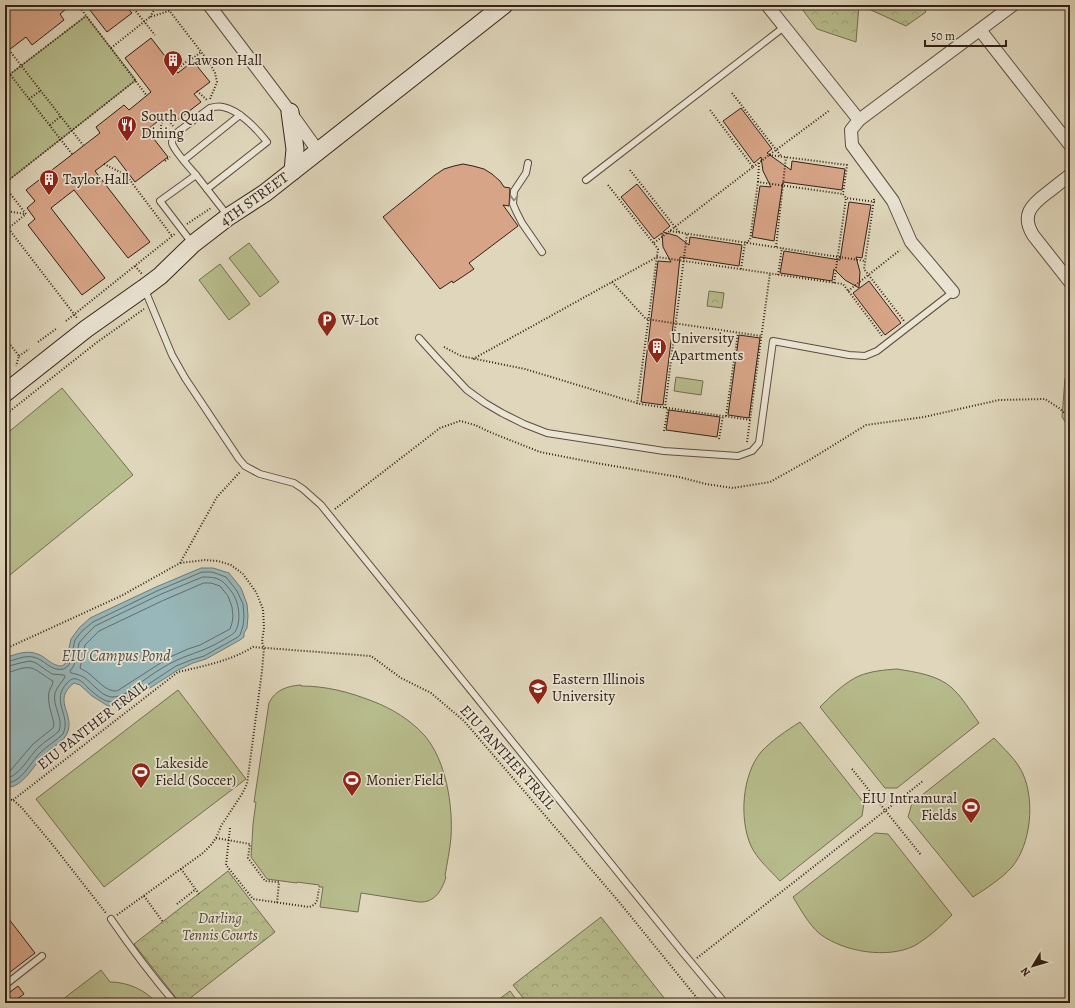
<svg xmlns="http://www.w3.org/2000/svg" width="1075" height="1008" viewBox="0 0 1075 1008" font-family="Alegreya,serif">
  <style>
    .grass { fill: #b7bc8c; stroke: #756e50 }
    .forest { fill: url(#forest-crowns); stroke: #756e50 }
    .water { fill: #97b7ba; stroke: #6f7b78 }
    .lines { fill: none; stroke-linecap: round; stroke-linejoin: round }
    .shore { stroke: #656c68; stroke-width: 1 }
    .building { fill: #d7a487; stroke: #332115 }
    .lane-casing { stroke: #5e4e3e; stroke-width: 8 }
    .street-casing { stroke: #5e4e3e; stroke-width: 14 }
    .secondary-casing { stroke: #332115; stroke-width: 19 }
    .path { stroke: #332115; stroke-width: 2; stroke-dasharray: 1 2; stroke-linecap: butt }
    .lane { stroke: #eae4d3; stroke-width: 6 }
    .street { stroke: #eae4d3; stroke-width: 12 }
    .secondary { stroke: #eae4d3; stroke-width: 17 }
    .oneway { stroke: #8e8274 }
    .labels { text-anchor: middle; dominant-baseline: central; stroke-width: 3.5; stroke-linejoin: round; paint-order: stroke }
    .poi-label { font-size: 15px; fill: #332115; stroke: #eae4d3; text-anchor: start }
    .street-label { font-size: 15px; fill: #332115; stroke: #eae4d3 }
    .park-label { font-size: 15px; font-style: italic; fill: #544833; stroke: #eae4d3 }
    .water-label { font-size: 16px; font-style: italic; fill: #514e47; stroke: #eae4d3 }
  </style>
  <defs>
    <pattern id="forest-crowns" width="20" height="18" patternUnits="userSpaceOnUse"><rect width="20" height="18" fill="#b7bc8c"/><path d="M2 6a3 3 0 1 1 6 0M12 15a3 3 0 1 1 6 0" fill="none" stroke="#9ea178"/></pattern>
  </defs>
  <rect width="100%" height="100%" fill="#dfd6bb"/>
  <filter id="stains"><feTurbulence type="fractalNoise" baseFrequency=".005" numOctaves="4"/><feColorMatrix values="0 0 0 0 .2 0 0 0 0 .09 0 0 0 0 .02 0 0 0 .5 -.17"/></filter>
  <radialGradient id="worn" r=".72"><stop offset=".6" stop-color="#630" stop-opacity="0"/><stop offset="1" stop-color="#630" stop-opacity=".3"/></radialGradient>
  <g class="grass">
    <polygon points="86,16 136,80 5,183 5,78"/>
    <polygon points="249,243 279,282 260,297 229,258"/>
    <polygon points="220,264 250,304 229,320 199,280"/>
    <polygon points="676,377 703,381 701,395 674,391"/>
    <polygon points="62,388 133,475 5,579 5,435"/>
    <path d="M897,669C915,672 938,675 952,688C963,698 970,711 979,723L897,788H885L820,707C830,697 845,682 859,676C871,671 884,670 897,669Z"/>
    <path d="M301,685V686C326,686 349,692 372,701C391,708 411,720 425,736C446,761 453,805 451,837C450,850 447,863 445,876L446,877C442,890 435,903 419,902L361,893L358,912L320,907L323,887H319V885L297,882V883L267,879L251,857L252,842L253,824L256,802H254L269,703C275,690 287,686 301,685Z"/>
    <polygon points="178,690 246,779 104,887 36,799"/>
    <path d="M800,722L864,803L862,816L780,881C770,870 757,859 751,846C739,819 742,775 761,752C772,740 786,731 800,722Z"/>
    <path d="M994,738C1004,749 1017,760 1023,774C1035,801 1031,844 1012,867C1001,879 987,888 973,897L908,817L912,803Z"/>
    <path d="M875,833L888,834L952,915C940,927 928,938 914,946C887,959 844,952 820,934C809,925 801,910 793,897Z"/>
    <path d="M101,970L110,982C128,982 145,990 157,1003H130L116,999L107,998L98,999L87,1003H58Z"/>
  </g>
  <g class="forest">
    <polygon points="799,5 859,5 856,42 817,29"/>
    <polygon points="860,5 922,5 926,12 906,26"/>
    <polygon points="709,291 724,293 722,308 707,306"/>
    <polygon points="1070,375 1070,429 1062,417 1065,378"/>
    <polygon points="228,871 275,932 184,1003 180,1003 134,944"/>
    <polygon points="601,917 668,1003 527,1003 513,985"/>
    <polygon points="510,991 519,1003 494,1003"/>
  </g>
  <path class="water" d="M201,568H213L229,573L241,588L247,604L248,616L247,628L244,633V637L240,640L206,659L193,663L178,670L131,700L122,705L108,706L92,696L80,685L74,683C52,700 74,713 68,731C65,742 51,747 44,755C35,764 26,781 14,786C11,787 8,787 5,787V658C16,654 28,649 40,655C48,659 52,666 62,666L65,664L67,657L71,639L79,628L90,618L156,587Z"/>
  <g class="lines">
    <g class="shore">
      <path d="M203,577C218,577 222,579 231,591C239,601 242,620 235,632C234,634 216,644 212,646C200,652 187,655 175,661C158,669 142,682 126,693C106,704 100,690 85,678C81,675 76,674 71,673L70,671L73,667L76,660L79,643L86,635L95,626L159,595Z"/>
      <path d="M204,583H211L220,586L228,596L232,607L233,616L232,623L230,629L200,645L188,649L170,657L117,691C105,692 97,679 88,673C86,671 83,670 80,668L85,645L99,631L162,601Z"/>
      <path d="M5,662C14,661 23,655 33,657C45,659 50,672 64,669L69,665L75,640L82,631L93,622L157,591L202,572H212L226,577L237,591L243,604L244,616L243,626L240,635L238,637L204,656L191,660L176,666L129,697C111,707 103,701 88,688C85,684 81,680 76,679C73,678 70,680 68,682C49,701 72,715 63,734C56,741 47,746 40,753C30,763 21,784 5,783"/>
      <path d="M5,667L20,663L30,661L36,663L52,674L64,675L65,677C62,682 57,687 55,693C52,706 64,719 59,731C53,737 45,741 39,747C29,756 19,778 5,778"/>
      <path d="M5,673C14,672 22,666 31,668C35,668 47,678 53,681C53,685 50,688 49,692C47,703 52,714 54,724L53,728L33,744L10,771L8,772H5"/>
    </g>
  </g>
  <g class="building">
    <polygon points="5,5 71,5 60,14 64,20 32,45 26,37 5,53"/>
    <polygon points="86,5 125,5 132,13 107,32"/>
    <polygon points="151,38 178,73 193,61 210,82 194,94 201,102 175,122 168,113 147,130 168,157 135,182 115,156 95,171 150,242 128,258 74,190 51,208 105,278 82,295 28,225 35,219 27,208 35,201 26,190 100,133 96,127 124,105 129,110 151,92 125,58"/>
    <polygon points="741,108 772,149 767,153 791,170 792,161 845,169 842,190 783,182 774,241 752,237 760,186 771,187 763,171 761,157 754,163 723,121"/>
    <polygon points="463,164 473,166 484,169 492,174 500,181 504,187 510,188 509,206 503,205 518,226 469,263 474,269 453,283 452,281 440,289 383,217 435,175 444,169 454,166"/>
    <polygon points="637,184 670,226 663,232 677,236 689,245 690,237 742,245 739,266 680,257 673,326 663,405 641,402 658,261 671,262 663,247 662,233 654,239 621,197"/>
    <polygon points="849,202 871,205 862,258 856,257 860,272 859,288 845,280 834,269 832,281 780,273 784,251 840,260"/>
    <polygon points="869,281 901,323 885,335 853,293"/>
    <polygon points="739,335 760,338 749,418 728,415"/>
    <polygon points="669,410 720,417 717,437 666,430"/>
    <polygon points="5,914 35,953 5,976"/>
    <polygon points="18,986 24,994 12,1003 5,1003 5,996"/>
  </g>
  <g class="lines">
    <defs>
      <g id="lane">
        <polyline points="184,160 240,115"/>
        <polyline points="528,163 526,173 514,191 513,204 516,211 522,223 542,252"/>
        <path d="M196,175C190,168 174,151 172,143C172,140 173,137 175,134L210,108C214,107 219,106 223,107C239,110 257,129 267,142L207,189"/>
        <polyline points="586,180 784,27"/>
        <polyline points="192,243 160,201 196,175 228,216"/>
        <polyline points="145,290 172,355 185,378 239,459 245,466 260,474 294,483 303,489 321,505 684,954 725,1003"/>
        <polyline points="419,338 437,358 467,390 485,403 502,413 524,424 547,433 664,451 738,456 752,451 759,443 773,341 849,355 865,356 877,351 953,292"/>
        <path d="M111,919C131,948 152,976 175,1003"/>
        <polyline points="5,985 42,956"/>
      </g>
      <g id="street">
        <polyline points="209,5 290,112 318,151"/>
        <polyline points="767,5 859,120"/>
        <polyline points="980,30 1070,145"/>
        <path d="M1070,175C1062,181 1055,187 1047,193C1031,205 1021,215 1033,235L1070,282"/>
        <polyline points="953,292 911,242 893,201 852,145 851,130 859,120 1013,5"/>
      </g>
      <g id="secondary">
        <polyline points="290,112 295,149 293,171"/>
        <polyline points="5,393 86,329 144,288 160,276 193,244 228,217 265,193 504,5"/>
      </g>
    </defs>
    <use href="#lane" class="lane-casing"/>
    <use href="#street" class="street-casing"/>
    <use href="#secondary" class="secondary-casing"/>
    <g class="path">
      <polyline points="78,5 147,96"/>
      <polyline points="165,5 209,62 215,73 217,82 210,99"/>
      <polyline points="134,9 155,35"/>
      <polyline points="150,17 157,5"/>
      <polyline points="111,48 150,17 169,11"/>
      <polyline points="9,50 83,145"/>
      <polyline points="5,68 72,154"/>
      <polyline points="176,70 191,58 192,59 201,52"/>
      <polyline points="5,78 86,16"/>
      <polyline points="197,91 207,100"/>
      <polyline points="732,93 781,156"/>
      <polyline points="29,99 40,91"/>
      <polyline points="165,116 173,126"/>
      <polyline points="50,125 61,116"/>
      <path d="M165,137C159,130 160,123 166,117"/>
      <polyline points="769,155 847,165 843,194 846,198"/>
      <polyline points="165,161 170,157"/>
      <polyline points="104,164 126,175 172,236"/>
      <polyline points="753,167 830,110"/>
      <polyline points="630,170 679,232"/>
      <polyline points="758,182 759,163"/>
      <polyline points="5,183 136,80"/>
      <polyline points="608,185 658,249 637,404"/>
      <polyline points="5,187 26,214"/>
      <polyline points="874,199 864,269 904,321"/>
      <polyline points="5,211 26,214"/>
      <polyline points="5,224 77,318"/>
      <polyline points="187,224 211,208"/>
      <polyline points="5,231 26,214"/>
      <polyline points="670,231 865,261"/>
      <polyline points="654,243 753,167 710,110"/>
      <polyline points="776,247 786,157"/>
      <polyline points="135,266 142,274"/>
      <polyline points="741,269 745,243 750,240 758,182 843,194"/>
      <polyline points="778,275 782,248"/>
      <polyline points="612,282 646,319 761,336"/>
      <polyline points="834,283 846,198 876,202"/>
      <polyline points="848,291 900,250"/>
      <polyline points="66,321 176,233"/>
      <polyline points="5,338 19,356 16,366"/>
      <polyline points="38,342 56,329"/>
      <polyline points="444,347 461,356 525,369 640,404 751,420"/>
      <polyline points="19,356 29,349"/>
      <polyline points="473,359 657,257 843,284 883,337"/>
      <polyline points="665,408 687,234"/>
      <polyline points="5,415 96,343 144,309"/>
      <polyline points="726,416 738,333"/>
      <polyline points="664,431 668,408"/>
      <polyline points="719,439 723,416"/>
      <polyline points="747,442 770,273"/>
      <polyline points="335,509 440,428 460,421 475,425 492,433 540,452 596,463 679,477 706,484 733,488 770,482 811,459 866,425 924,417 999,400 1045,399 1059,408 1070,418"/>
      <polyline points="5,649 121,596 180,563 217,497 240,472"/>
      <polyline points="852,769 921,855"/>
      <polyline points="5,799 13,800 22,808 52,844 106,913"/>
      <path d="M13,800L178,672C204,666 230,661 253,647L371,656L401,678L431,693L464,721L620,903L701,1003"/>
      <path d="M230,828L226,865L253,899L309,907C319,904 317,898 319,889"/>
      <polyline points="216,838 250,844 248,858 265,881 279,882 277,903"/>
      <polyline points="181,869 199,894"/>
      <polyline points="144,896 163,922"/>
      <polyline points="177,904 196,889"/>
      <polyline points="117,915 203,853 212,844 217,836 221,826 242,794 247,784 262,671 264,648 262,642 264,628 263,609 256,592 243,574 231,565 218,561 205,560 180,563"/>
      <polyline points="697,958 923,781"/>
    </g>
    <use href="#lane" class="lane"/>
    <use href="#street" class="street"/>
    <use href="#secondary" class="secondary"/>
  </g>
  <defs><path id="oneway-chevron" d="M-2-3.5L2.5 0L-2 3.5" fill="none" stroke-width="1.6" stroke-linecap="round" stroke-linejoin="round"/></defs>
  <use class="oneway" href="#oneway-chevron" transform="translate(514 198) rotate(94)"/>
  <defs>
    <symbol id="building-pin" viewBox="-11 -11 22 30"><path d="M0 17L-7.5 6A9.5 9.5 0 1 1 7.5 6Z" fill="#8f2418" stroke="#eae4d3"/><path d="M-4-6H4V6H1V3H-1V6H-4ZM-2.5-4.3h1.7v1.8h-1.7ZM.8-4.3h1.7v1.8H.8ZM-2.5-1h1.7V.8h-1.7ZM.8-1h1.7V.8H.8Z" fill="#fff"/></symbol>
    <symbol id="restaurant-pin" viewBox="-11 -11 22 30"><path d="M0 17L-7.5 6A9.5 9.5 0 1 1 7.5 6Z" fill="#8f2418" stroke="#eae4d3"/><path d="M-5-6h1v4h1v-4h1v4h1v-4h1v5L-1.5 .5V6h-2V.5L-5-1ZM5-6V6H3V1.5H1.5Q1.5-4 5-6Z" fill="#fff"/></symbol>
    <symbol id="parking-pin" viewBox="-11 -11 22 30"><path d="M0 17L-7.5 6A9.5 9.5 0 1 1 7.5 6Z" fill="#8f2418" stroke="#eae4d3"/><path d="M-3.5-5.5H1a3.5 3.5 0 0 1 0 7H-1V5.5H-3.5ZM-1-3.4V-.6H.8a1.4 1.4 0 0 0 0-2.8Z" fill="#fff"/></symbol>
    <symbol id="university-pin" viewBox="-11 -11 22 30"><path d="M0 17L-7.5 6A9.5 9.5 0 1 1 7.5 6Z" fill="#8f2418" stroke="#eae4d3"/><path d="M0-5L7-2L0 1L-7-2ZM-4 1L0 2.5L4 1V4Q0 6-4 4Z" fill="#fff"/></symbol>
    <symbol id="stadium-pin" viewBox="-11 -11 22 30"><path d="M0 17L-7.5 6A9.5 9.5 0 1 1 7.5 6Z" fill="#8f2418" stroke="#eae4d3"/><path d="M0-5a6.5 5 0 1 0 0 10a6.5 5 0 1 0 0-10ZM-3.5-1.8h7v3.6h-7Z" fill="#fff"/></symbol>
  </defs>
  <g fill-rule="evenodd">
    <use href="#building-pin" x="162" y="49" width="22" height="30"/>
    <use href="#restaurant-pin" x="116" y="114" width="22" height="30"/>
    <use href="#building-pin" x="38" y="168" width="22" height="30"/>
    <use href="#parking-pin" x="316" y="309" width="22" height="30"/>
    <use href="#building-pin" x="646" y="336" width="22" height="30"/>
    <use href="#university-pin" x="527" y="677" width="22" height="30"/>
    <use href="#stadium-pin" x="130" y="761" width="22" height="30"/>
    <use href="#stadium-pin" x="341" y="769" width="22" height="30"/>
    <use href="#stadium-pin" x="960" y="796" width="22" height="30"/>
  </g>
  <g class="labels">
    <g class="poi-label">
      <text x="187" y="60">Lawson Hall</text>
      <text x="141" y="116">South Quad<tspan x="141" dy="17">Dining</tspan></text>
      <text x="63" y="179">Taylor Hall</text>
      <text x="341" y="320">W-Lot</text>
      <text x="671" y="338">University<tspan x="671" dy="17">Apartments</tspan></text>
      <text x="552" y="679">Eastern Illinois<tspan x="552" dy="17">University</tspan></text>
      <text x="155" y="763">Lakeside<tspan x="155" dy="17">Field (Soccer)</tspan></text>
      <text x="366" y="780">Monier Field</text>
      <text x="957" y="798" text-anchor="end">EIU Intramural<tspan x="957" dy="17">Fields</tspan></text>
    </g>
    <g class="street-label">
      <text transform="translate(254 199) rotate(-36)">4TH STREET</text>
      <text transform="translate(92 725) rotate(-38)">EIU PANTHER TRAIL</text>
      <text transform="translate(508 757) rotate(48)">EIU PANTHER TRAIL</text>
    </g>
    <g class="park-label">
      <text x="220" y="918">Darling<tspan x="220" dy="17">Tennis Courts</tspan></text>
    </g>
    <g class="water-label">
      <text x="116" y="656">EIU Campus Pond</text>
    </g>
  </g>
  <rect width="1075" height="1008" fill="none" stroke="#dfd6bb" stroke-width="20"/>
  <rect x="6" y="6" width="1063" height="996" fill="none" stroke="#332115" stroke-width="2"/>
  <rect x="10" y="10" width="1055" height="988" fill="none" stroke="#332115"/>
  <g transform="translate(1033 966) rotate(232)" stroke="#eae4d3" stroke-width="3" paint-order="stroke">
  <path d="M0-3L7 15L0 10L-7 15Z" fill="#332115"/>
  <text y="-6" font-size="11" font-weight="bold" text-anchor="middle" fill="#332115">N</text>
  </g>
  <path d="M925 40v6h81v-6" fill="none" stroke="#332115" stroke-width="2"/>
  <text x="931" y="40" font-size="12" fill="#332115" stroke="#eae4d3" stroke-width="3" paint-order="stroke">50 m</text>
  <rect width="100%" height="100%" filter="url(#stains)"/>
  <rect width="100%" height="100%" fill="url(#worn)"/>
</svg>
